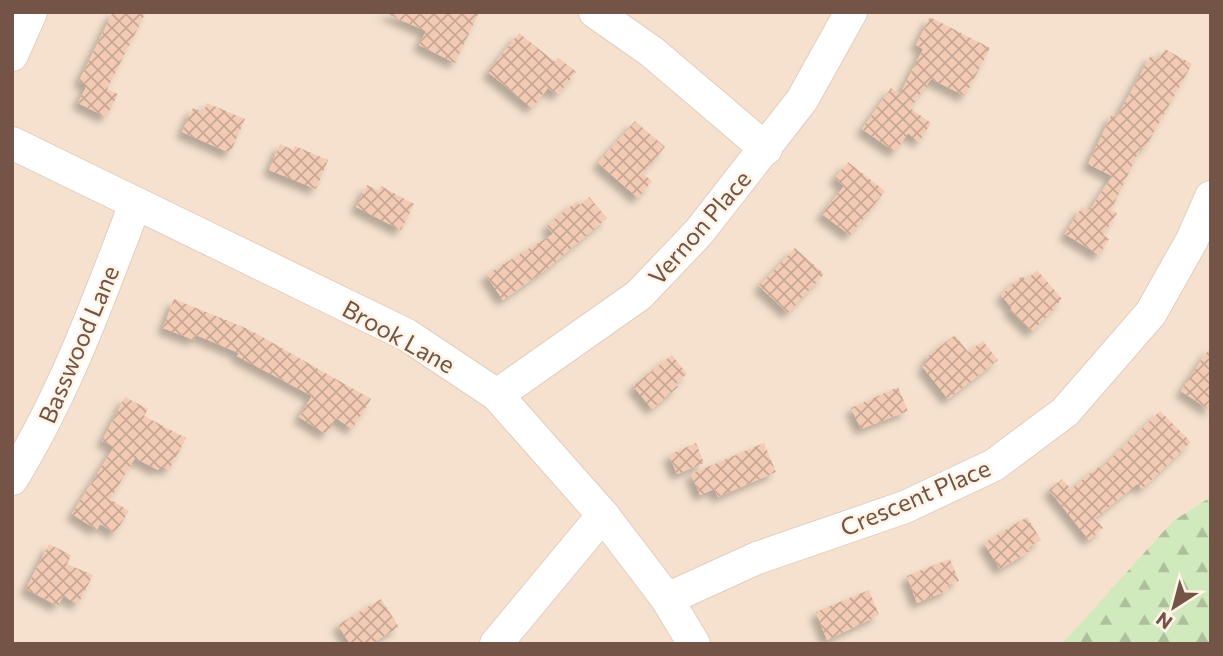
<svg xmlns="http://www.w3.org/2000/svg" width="1223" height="656" viewBox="0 0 1223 656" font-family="Commissioner,sans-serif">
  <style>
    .residential { fill: #f5e1cd }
    .forest { fill: url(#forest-firs) }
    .building { fill: url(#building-cross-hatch); filter: url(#shadow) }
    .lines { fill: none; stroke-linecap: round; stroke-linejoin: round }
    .minor-casing { stroke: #e3cdbe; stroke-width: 34 }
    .minor { stroke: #fff; stroke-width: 32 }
    .labels { text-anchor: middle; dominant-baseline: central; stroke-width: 5; stroke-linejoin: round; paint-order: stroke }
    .street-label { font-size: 24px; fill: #745446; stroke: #fff4e6 }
  </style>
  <defs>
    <pattern id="forest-firs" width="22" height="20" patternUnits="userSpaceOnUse" patternTransform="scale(1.75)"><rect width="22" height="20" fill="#d1eabd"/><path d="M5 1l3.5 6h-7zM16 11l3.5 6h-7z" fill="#aec09b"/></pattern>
    <pattern id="building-cross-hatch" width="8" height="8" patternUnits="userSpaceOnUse" patternTransform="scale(1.75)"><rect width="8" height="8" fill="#f3cbb5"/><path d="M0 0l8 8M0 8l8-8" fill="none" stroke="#c9a795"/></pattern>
    <filter id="shadow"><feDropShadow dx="-6" dy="6" stdDeviation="3.5" flood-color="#0004"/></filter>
  </defs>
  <rect width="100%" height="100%" fill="#fdf0df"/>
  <polygon class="residential" points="12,12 1211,12 1211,517 1103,644 12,644"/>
  <polygon class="forest" points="1211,497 1211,644 1062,644 1173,521"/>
  <g class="building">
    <polygon points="113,12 146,12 107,89 118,94 106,117 78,103 87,85 79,81"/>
    <polygon points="383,12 479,12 455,63 419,45 426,31"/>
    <polygon points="930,17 990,48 965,96 931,79 910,108 931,123 919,142 908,133 895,152 862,129 891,88 900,94 923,49 916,45"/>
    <polygon points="519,33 555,62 559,58 576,72 557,95 548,88 532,108 488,72"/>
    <polygon points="1165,49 1192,64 1145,148 1141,147 1111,210 1117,213 1103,235 1109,239 1099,255 1065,234 1082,207 1089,211 1112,176 1088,164 1112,114 1117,117 1151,55 1159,59"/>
    <polygon points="207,103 245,119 230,153 182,132 193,108 203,112"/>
    <polygon points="635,121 665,147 642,173 652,181 638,198 598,163"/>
    <polygon points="280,144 293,150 295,146 328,160 316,189 269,170"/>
    <polygon points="848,162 885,191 850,235 822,214 844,186 835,178"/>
    <polygon points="367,185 379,191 381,186 414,204 401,230 356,207"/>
    <polygon points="589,197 607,218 548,268 503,300 486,275 553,234 547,226 577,201 580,205"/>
    <polygon points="795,248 824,274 788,313 759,286"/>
    <polygon points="1037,270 1062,299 1032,332 1010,310 1012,308 1001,295 1022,276 1026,280"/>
    <polygon points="174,299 250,330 371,399 352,429 336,418 326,434 299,417 312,396 237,356 239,353 196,335 194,340 163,328"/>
    <polygon points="955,335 968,352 983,341 998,360 948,399 922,366 927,363 927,357"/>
    <polygon points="1211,346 1211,411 1181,391"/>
    <polygon points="672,355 687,374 675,384 678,387 652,409 633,386"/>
    <polygon points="898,387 908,411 861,429 851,408"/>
    <polygon points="125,397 148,409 144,416 186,438 169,470 161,466 158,470 135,458 110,499 129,511 115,533 100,524 97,530 72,514 114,447 102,441"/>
    <polygon points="1160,411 1191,442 1142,489 1137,484 1095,518 1103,528 1089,540 1049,490 1062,479 1071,489 1098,467 1100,469"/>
    <polygon points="696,443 704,463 677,474 669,455"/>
    <polygon points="764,443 776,472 718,497 714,489 700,495 691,474"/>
    <polygon points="1027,517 1041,540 1028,548 1030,551 1000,569 984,543"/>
    <polygon points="49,544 71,555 67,564 93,575 78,604 63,596 58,606 26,589"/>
    <polygon points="950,559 959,581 947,585 949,589 946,591 917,603 907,576"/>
    <polygon points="869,590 879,615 827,640 816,612"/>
    <polygon points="381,599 399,627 371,644 350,644 338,625"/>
  </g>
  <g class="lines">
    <defs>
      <g id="minor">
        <polyline points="595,12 652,52 766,149"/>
        <polyline points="12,55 31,12"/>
        <polyline points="12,143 407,335 497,395 603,515 667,599 694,644"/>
        <polyline points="497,395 639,295 699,232 802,100 851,12"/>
        <path d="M12,479C65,393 99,299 135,204"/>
        <polyline points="667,599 757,558 905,507 994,465 1065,412 1151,313 1192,240 1211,197"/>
        <polyline points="496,644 603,515"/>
      </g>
    </defs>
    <use href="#minor" class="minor-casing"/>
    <use href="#minor" class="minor"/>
  </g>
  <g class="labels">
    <g class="street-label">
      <text transform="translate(699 227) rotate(-49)">Vernon Place</text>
      <text transform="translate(399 336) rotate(29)">Brook Lane</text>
      <text transform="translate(78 344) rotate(-67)">Basswood Lane</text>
      <text transform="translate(915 497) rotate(-23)">Crescent Place</text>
    </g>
  </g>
  <rect width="1223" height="656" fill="none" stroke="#745446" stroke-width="28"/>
  <g transform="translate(1174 607) rotate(216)" stroke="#fff4e6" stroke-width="5" paint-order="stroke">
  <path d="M0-5L12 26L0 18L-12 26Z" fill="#745446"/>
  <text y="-10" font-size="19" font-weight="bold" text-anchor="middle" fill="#745446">N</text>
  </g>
</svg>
